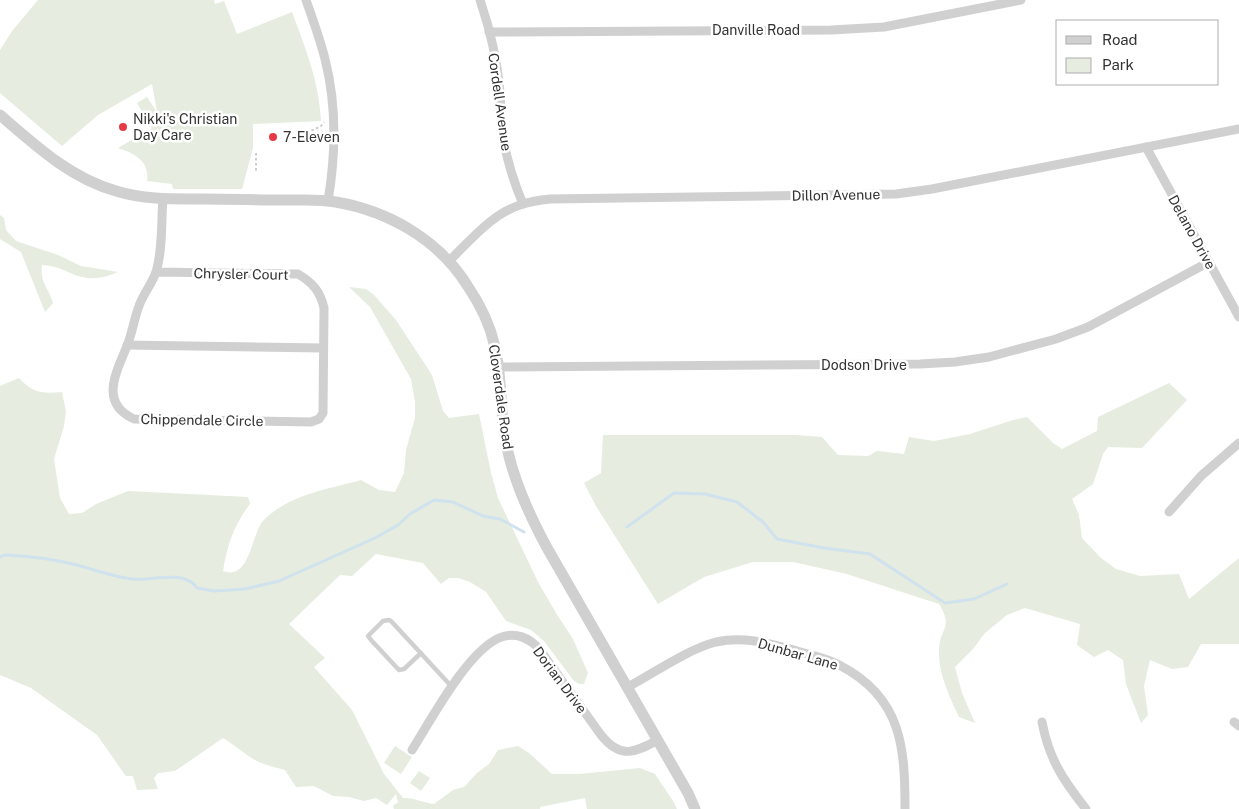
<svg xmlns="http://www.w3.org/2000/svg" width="1239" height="809" viewBox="0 0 1239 809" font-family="'Public Sans',sans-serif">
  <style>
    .green { fill: #e6ecdf }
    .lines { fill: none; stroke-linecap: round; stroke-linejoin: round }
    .stream { stroke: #cfe2ee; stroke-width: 3 }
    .path { stroke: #cdcdcd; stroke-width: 2; stroke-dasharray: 2.5 2.5; stroke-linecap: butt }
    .service { stroke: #d0d0d0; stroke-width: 4.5 }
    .minor { stroke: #d0d0d0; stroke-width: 9 }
    .tertiary { stroke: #d0d0d0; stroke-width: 11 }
    .poi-dot { fill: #e63946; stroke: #fff; stroke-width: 2 }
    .labels { text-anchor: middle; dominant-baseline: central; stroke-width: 5; stroke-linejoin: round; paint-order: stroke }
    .street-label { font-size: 14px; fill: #333; stroke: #fff }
    .poi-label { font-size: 14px; fill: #333; stroke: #fff; text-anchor: start }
  </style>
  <rect width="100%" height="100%" fill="#fff"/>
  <g class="green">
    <path d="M38,0H214L215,4L224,1L237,34L292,12C306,50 319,81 321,121L253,124V148L242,189H173L172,184L147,181C150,162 135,153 118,148L152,128L137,103L147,97L157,112L152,84L98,115L62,146L0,93V50L12,31Z"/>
    <path d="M0,215L4,218L6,230L16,241L58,255L81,266L118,272C108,276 99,279 87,278C71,276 60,265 42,265C40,284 48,286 53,303L45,312L21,252L0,239Z"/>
    <path d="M349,287L366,289L374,295L396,320L432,375L443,411L449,418L479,414L491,473L498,498L538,582L556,613L573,639L588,673L584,684H579L574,681L544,641L531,630L506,621L486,592L470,582L458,578H449L441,584L423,563L376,554L352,576L340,575L289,624L325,658L314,667L352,710L384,774L403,798C413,797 424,803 434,804L453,790L464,787L477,773L489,764L498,750L518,746L529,753L552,774H579L640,768L655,774L673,801L677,809H587L585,798L540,807V809H394L393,806L398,802L396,794L387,805L376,798L364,801L349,797L333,796L314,786L296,787L285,770C273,767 260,764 250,757C241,751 233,744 223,738L175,771L158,773L154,778L158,789L137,790L133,776H126L123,772L97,735L31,688L0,675V386L19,378C33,393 42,394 62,392L66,411L64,426L54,459L60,498L69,514L82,513L96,504L128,491L248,497L250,504C234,525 227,545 223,571C250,581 251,535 263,521C287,495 329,489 361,480L379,490L395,492L404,473L406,450L415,418V402L411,379L370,307Z"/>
    <path d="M1169,383L1187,400L1142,448L1108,447L1103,454L1093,484L1072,499L1079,515L1082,538L1101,558L1116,569L1140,576L1179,574L1189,599L1239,558V644H1201L1188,667L1172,669L1150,660L1144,686L1148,715L1141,723L1126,684L1123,660L1108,650L1094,657L1077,645L1080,624L1025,608L1007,615L985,633L973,649L955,667L962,693L975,723L959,717C949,696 938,673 939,649C940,628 954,628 939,604L847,574L793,562H753L704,577L658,604L596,506L584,483L601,473L603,435H796L822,437L838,455L868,456L877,451L904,454L909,437L934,441L970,434L1013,420L1027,417L1053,443L1062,449L1097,431L1098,417Z"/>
    <polygon points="395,746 412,757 401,774 384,763"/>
    <polygon points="419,771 430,778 421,791 410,783"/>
  </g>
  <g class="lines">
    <g class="stream">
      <polyline points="627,527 674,493 705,494 737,502 763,522 777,539 824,548 870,554 945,603 974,599 1007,584"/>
      <path d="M0,557L5,555C30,556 53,559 77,565C96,570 113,577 133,579C153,581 184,569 197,588L214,591L245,589L279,581L375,538L398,525L410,514L434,500L453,502L483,516L500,519L524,532"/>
    </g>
    <g class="path">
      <polyline points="307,133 321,126 324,122"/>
      <polyline points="289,136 307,136"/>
      <polyline points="256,153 256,172"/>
    </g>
    <polyline class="service" points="421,653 404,669 399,670 371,640 368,636 383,621 389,620 391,621 452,687"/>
    <g class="minor">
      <path d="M306,0C313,20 320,39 325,59C337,106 336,153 328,201"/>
      <path d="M480,0C490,29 497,60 500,91C501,103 500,117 502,129C505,155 513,180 523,204"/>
      <polyline points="489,32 831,30 884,27 1021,0"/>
      <polyline points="1146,147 1239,317"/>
      <path d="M449,261C471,240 492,213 523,204C532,201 541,200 550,199L896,194L932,189L1239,129"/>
      <path d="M156,272L298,274C313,283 320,291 324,308L323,413L319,419L311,422L134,419C99,403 116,373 127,346C132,334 134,319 139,306C143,294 152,284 156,272C163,249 161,222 163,199"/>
      <polyline points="127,345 323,348"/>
      <polyline points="498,367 920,364 955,362 989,357 1056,339 1088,327 1209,262"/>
      <polyline points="1169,512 1201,476 1239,443"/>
      <path d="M628,687C654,673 688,649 716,642C743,636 768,643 794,650C810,655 827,658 841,666C902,698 905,748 905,809"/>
      <path d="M1042,722C1049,759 1063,780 1086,809"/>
      <polyline points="1234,722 1239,726"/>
      <path d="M412,750C431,720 467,652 499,638C515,631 530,638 540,650L601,735C620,759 634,753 658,740"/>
    </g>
    <path class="tertiary" d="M0,115C36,146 70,178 116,191C145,200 174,199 203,199C232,199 260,200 288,200C304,200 320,199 336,202C388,211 438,239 467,285C480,304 490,324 495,347C502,377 500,408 505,438C512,477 528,512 546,546L688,793L695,809"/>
  </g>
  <g class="poi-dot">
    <circle cx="123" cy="127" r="5"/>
    <circle cx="273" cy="137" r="5"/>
  </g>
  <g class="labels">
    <g class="street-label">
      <text x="756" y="30">Danville Road</text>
      <text transform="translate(500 102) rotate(82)">Cordell Avenue</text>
      <text transform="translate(836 195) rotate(-1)">Dillon Avenue</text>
      <text transform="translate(1192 232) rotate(61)">Delano Drive</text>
      <text transform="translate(241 274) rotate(1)">Chrysler Court</text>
      <text x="864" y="365">Dodson Drive</text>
      <text transform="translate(501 397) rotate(82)">Cloverdale Road</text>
      <text transform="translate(202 420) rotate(1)">Chippendale Circle</text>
      <text transform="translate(798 654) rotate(16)">Dunbar Lane</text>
      <text transform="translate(560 680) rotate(53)">Dorian Drive</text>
    </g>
    <g class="poi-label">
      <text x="133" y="119">Nikki's Christian<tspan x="133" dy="16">Day Care</tspan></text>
      <text x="283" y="137">7-Eleven</text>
    </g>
  </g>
  <rect x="1056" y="20" width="162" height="65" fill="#ffffff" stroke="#adadad"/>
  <rect x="1066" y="36" width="25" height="8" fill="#d0d0d0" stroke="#adadad"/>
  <text x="1102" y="45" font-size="15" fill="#333333">Road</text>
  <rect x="1066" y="58" width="25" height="15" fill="#e6ecdf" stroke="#adadad"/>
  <text x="1102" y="70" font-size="15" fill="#333333">Park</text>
</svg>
